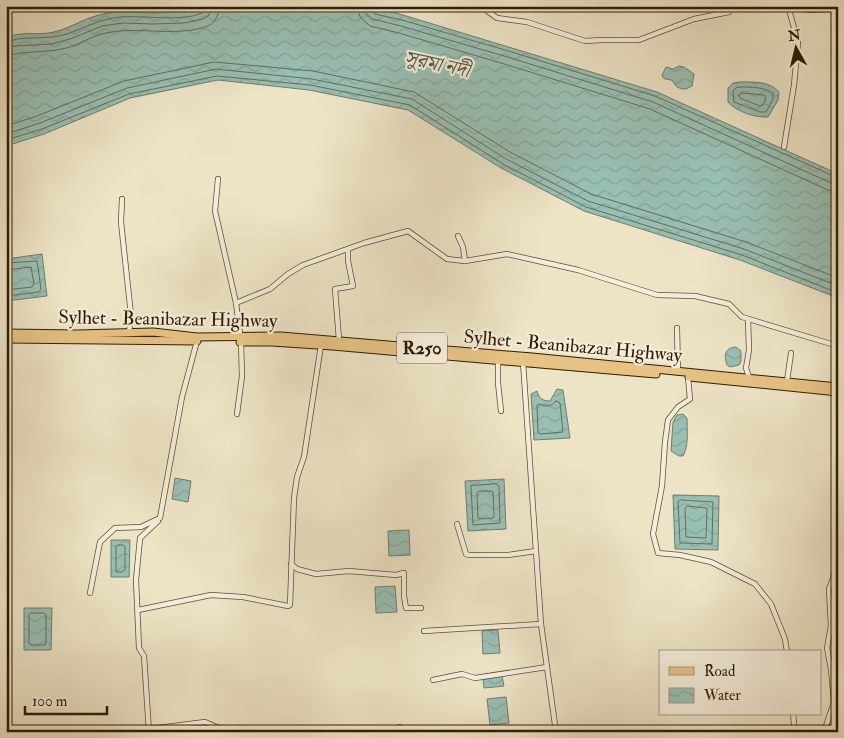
<svg xmlns="http://www.w3.org/2000/svg" width="844" height="738" viewBox="0 0 844 738" font-family="'IM FELL Double Pica','Noto Serif Bengali',serif">
  <style>
    .water { fill: url(#water-waves); stroke: #6f7e6d }
    .lines { fill: none; stroke-linecap: round; stroke-linejoin: round }
    .shore { stroke: #646e5c; stroke-width: 1 }
    .street-casing { stroke: #5e4e34; stroke-width: 6 }
    .secondary-casing { stroke: #2f1c04; stroke-width: 8 }
    .primary-casing { stroke: #2f1c04; stroke-width: 9 }
    .street { stroke: #f3edda; stroke-width: 4.5 }
    .secondary { stroke: #f3edda; stroke-width: 6 }
    .primary { stroke: #e6c283; stroke-width: 7 }
    .labels { text-anchor: middle; dominant-baseline: central; stroke-width: 4.5; stroke-linejoin: round; paint-order: stroke }
    .shield { fill: #f3edda; stroke: #6a5b44; stroke-width: 1 }
    .shield-label { font-size: 18px; font-weight: bold; fill: #2f1c04 }
    .street-label { font-size: 19px; fill: #2f1c04; stroke: #f3edda }
    .water-label { font-size: 20px; font-style: italic; fill: #545541; stroke: #f3edda }
  </style>
  <defs>
    <pattern id="water-waves" width="16" height="10" patternUnits="userSpaceOnUse" patternTransform="scale(1.25)"><rect width="16" height="10" fill="#99bfb3"/><path d="M0 5q4-4 8 0t8 0" fill="none" stroke="#84a498"/></pattern>
  </defs>
  <rect width="100%" height="100%" fill="#ede4c6"/>
  <filter id="stains"><feTurbulence type="fractalNoise" baseFrequency=".004" numOctaves="4"/><feColorMatrix values="0 0 0 0 .2 0 0 0 0 .09 0 0 0 0 .02 0 0 0 .5 -.17"/></filter>
  <radialGradient id="worn" r=".72"><stop offset=".6" stop-color="#630" stop-opacity="0"/><stop offset="1" stop-color="#630" stop-opacity=".3"/></radialGradient>
  <g class="water">
    <path d="M215,6H366L403,15L657,92L838,174V298L740,260L584,211L501,168L408,110L309,90L218,80L130,98L44,134L6,146V38C20,31 34,35 48,33C66,31 82,19 99,15C117,10 135,13 153,13C174,13 194,10 215,6Z"/>
    <path d="M679,66L684,67L694,74L692,86L686,89C679,89 675,87 673,81C668,78 663,81 662,75L666,67L673,69Z"/>
    <path d="M740,82C753,82 770,81 779,92L778,100L768,117C756,118 737,112 728,102V88L733,83Z"/>
    <polygon points="42,254 47,296 6,301 6,259"/>
    <path d="M736,347L741,351V361L739,365L730,367L727,365C724,356 724,348 736,347Z"/>
    <path d="M557,389L563,390L570,438L534,440L531,394L537,391C539,398 542,401 550,401Z"/>
    <path d="M683,414L687,418C687,430 689,446 683,456H679L671,451L673,422L677,415Z"/>
    <polygon points="175,478 191,481 188,502 172,499"/>
    <polygon points="504,479 506,529 468,531 465,481"/>
    <polygon points="673,495 719,496 718,550 675,549"/>
    <polygon points="409,530 410,555 389,556 388,531"/>
    <polygon points="111,540 130,540 129,577 111,577"/>
    <polygon points="395,586 397,612 376,613 375,587"/>
    <polygon points="24,608 52,608 51,650 24,650"/>
    <polygon points="498,630 500,653 483,654 482,631"/>
    <polygon points="502,676 504,686 484,688 483,679"/>
    <polygon points="506,697 509,723 490,725 487,699"/>
  </g>
  <g class="lines">
    <g class="shore">
      <polyline points="357,6 360,17 370,26 399,33 501,63 650,109 828,190 838,192"/>
      <polyline points="365,6 366,14 373,19 401,26 504,56 653,102 831,183 838,184"/>
      <polyline points="371,6 372,11 375,14 402,20 505,50 655,96 838,178"/>
      <path d="M6,42C10,42 13,40 17,39C34,37 50,39 67,34C87,27 99,19 121,17C141,15 190,23 205,11L206,6"/>
      <polyline points="6,48 16,46 51,44 70,39 102,26 123,23 152,24 184,23 203,19 209,15 212,6"/>
      <path d="M6,56C12,56 16,53 21,53C38,51 54,52 70,47C82,43 94,35 106,33C138,26 173,37 205,27C215,24 219,16 219,6"/>
      <path d="M741,87C752,87 763,87 773,93V99L766,112H760L734,102L733,91L736,88Z"/>
      <polygon points="742,93 764,95 766,98 763,105 760,106 740,98 739,95"/>
      <polyline points="6,126 37,116 124,81 214,62 313,71 414,92 510,152 591,194 746,242 838,278"/>
      <polyline points="6,134 40,123 127,88 216,69 312,79 412,99 506,159 588,201 744,249 838,286"/>
      <polyline points="6,140 42,129 129,94 217,76 310,85 410,105 503,164 586,207 742,255 838,293"/>
      <polyline points="6,263 37,261 41,289 39,292 6,296"/>
      <polyline points="6,270 31,267 34,284 32,287 6,290"/>
      <path d="M556,401L560,403L563,432L540,434L538,432L537,405L539,404C546,407 551,407 556,401Z"/>
      <polygon points="496,484 499,486 500,523 473,525 471,486"/>
      <polygon points="479,491 491,491 493,492 494,516 493,518 481,519 478,518 477,494"/>
      <polygon points="681,500 713,502 712,544 680,543 678,502"/>
      <polygon points="687,506 707,508 706,538 686,537 685,509"/>
      <polygon points="118,545 123,545 125,547 125,570 122,572 117,572 116,570 116,547"/>
      <polygon points="31,613 44,613 46,615 46,642 45,645 31,645 29,643 29,615"/>
    </g>
    <defs>
      <g id="street">
        <polyline points="475,6 482,7 497,18 527,22 585,41 601,40 639,40 694,19 729,12 731,6"/>
        <polyline points="784,147 794,85 798,42 788,6"/>
        <polyline points="218,179 215,211 236,303 241,342 242,376 237,414"/>
        <polyline points="122,199 121,222 131,315 129,333"/>
        <polyline points="458,236 463,247 465,261"/>
        <polyline points="236,303 270,289 288,274 303,265 364,243 408,231 447,259 465,261 507,254 578,270 657,295 695,296 729,304 742,317 838,346"/>
        <polyline points="748,319 749,350 746,368 749,377"/>
        <polyline points="677,328 678,372"/>
        <polyline points="337,342 339,340 335,289 353,286 348,261 348,249"/>
        <polyline points="498,360 498,383 501,411"/>
        <polyline points="523,362 541,624 556,732"/>
        <polyline points="688,377 690,399 678,407 668,420 665,442 662,486 653,534 658,553 680,555 711,562 755,584 771,604 785,639 787,652"/>
        <polyline points="787,381 791,353"/>
        <polyline points="457,524 466,554 469,555 508,555 536,551"/>
        <polyline points="291,564 297,569 316,574 349,571 396,575 404,573 404,596 406,608 421,608"/>
        <polyline points="90,593 100,542 115,528 141,527 160,518 182,397 197,341"/>
        <polyline points="138,610 211,595 243,597 288,606 290,605 294,498 297,477 304,457 321,345"/>
        <polyline points="424,631 541,624"/>
        <polyline points="433,680 462,674 475,678 547,667"/>
        <polyline points="793,714 795,732"/>
        <polyline points="149,729 205,722 228,732"/>
        <polyline points="149,732 144,656 139,648 136,580 140,538 158,521"/>
        <polyline points="294,732 298,730 317,732"/>
        <polyline points="389,732 400,727"/>
        <polyline points="824,732 834,702 831,669 827,648 831,626 829,589 835,573 837,545 836,527 838,508"/>
      </g>
      <polyline id="secondary" points="792,6 809,9 838,8"/>
      <g id="primary">
        <polyline points="6,333 77,334 153,332 197,337 281,336 532,357 838,387"/>
        <polyline points="6,339 197,341"/>
        <polyline points="240,342 272,342 332,346 656,374"/>
        <polyline points="689,377 838,392"/>
      </g>
    </defs>
    <use href="#street" class="street-casing"/>
    <use href="#secondary" class="secondary-casing"/>
    <use href="#primary" class="primary-casing"/>
    <use href="#street" class="street"/>
    <use href="#secondary" class="secondary"/>
    <use href="#primary" class="primary"/>
  </g>
  <g class="labels">
    <rect class="shield" x="397" y="332.5" width="50" height="31" rx="4"/>
    <g class="shield-label">
      <text x="422" y="348">R250</text>
    </g>
    <g class="street-label">
      <text transform="translate(168 319) rotate(1)">Sylhet - Beanibazar Highway</text>
      <text transform="translate(573 346) rotate(5)">Sylhet - Beanibazar Highway</text>
    </g>
    <g class="water-label">
      <text transform="translate(437 64) rotate(12)">সুরমা নদী</text>
    </g>
  </g>
  <rect width="844" height="738" fill="none" stroke="#ede4c6" stroke-width="25"/>
  <rect x="8" y="8" width="829" height="723" fill="none" stroke="#2f1c04" stroke-width="2.5"/>
  <rect x="12" y="12" width="819" height="713" fill="none" stroke="#2f1c04"/>
  <rect x="659" y="650" width="162" height="65" fill="#f3edda" stroke="#a59984"/>
  <rect x="669" y="667" width="25" height="8" fill="#e6c283" stroke="#a59984"/>
  <text x="704" y="676" font-size="15" fill="#2f1c04">Road</text>
  <rect x="669" y="688" width="25" height="15" fill="url(#water-waves)" stroke="#a59984"/>
  <text x="704" y="700" font-size="15" fill="#2f1c04">Water</text>
  <g transform="translate(796 48) rotate(352)" stroke="#f3edda" stroke-width="4" paint-order="stroke">
  <path d="M0-4L9 19L0 12L-9 19Z" fill="#2f1c04"/>
  <text y="-8" font-size="14" font-weight="bold" text-anchor="middle" fill="#2f1c04">N</text>
  </g>
  <path d="M25 706v8h82v-8" fill="none" stroke="#2f1c04" stroke-width="2.5"/>
  <text x="32" y="706" font-size="15" fill="#2f1c04" stroke="#f3edda" stroke-width="4" paint-order="stroke">100 m</text>
  <rect width="100%" height="100%" filter="url(#stains)"/>
  <rect width="100%" height="100%" fill="url(#worn)"/>
</svg>
